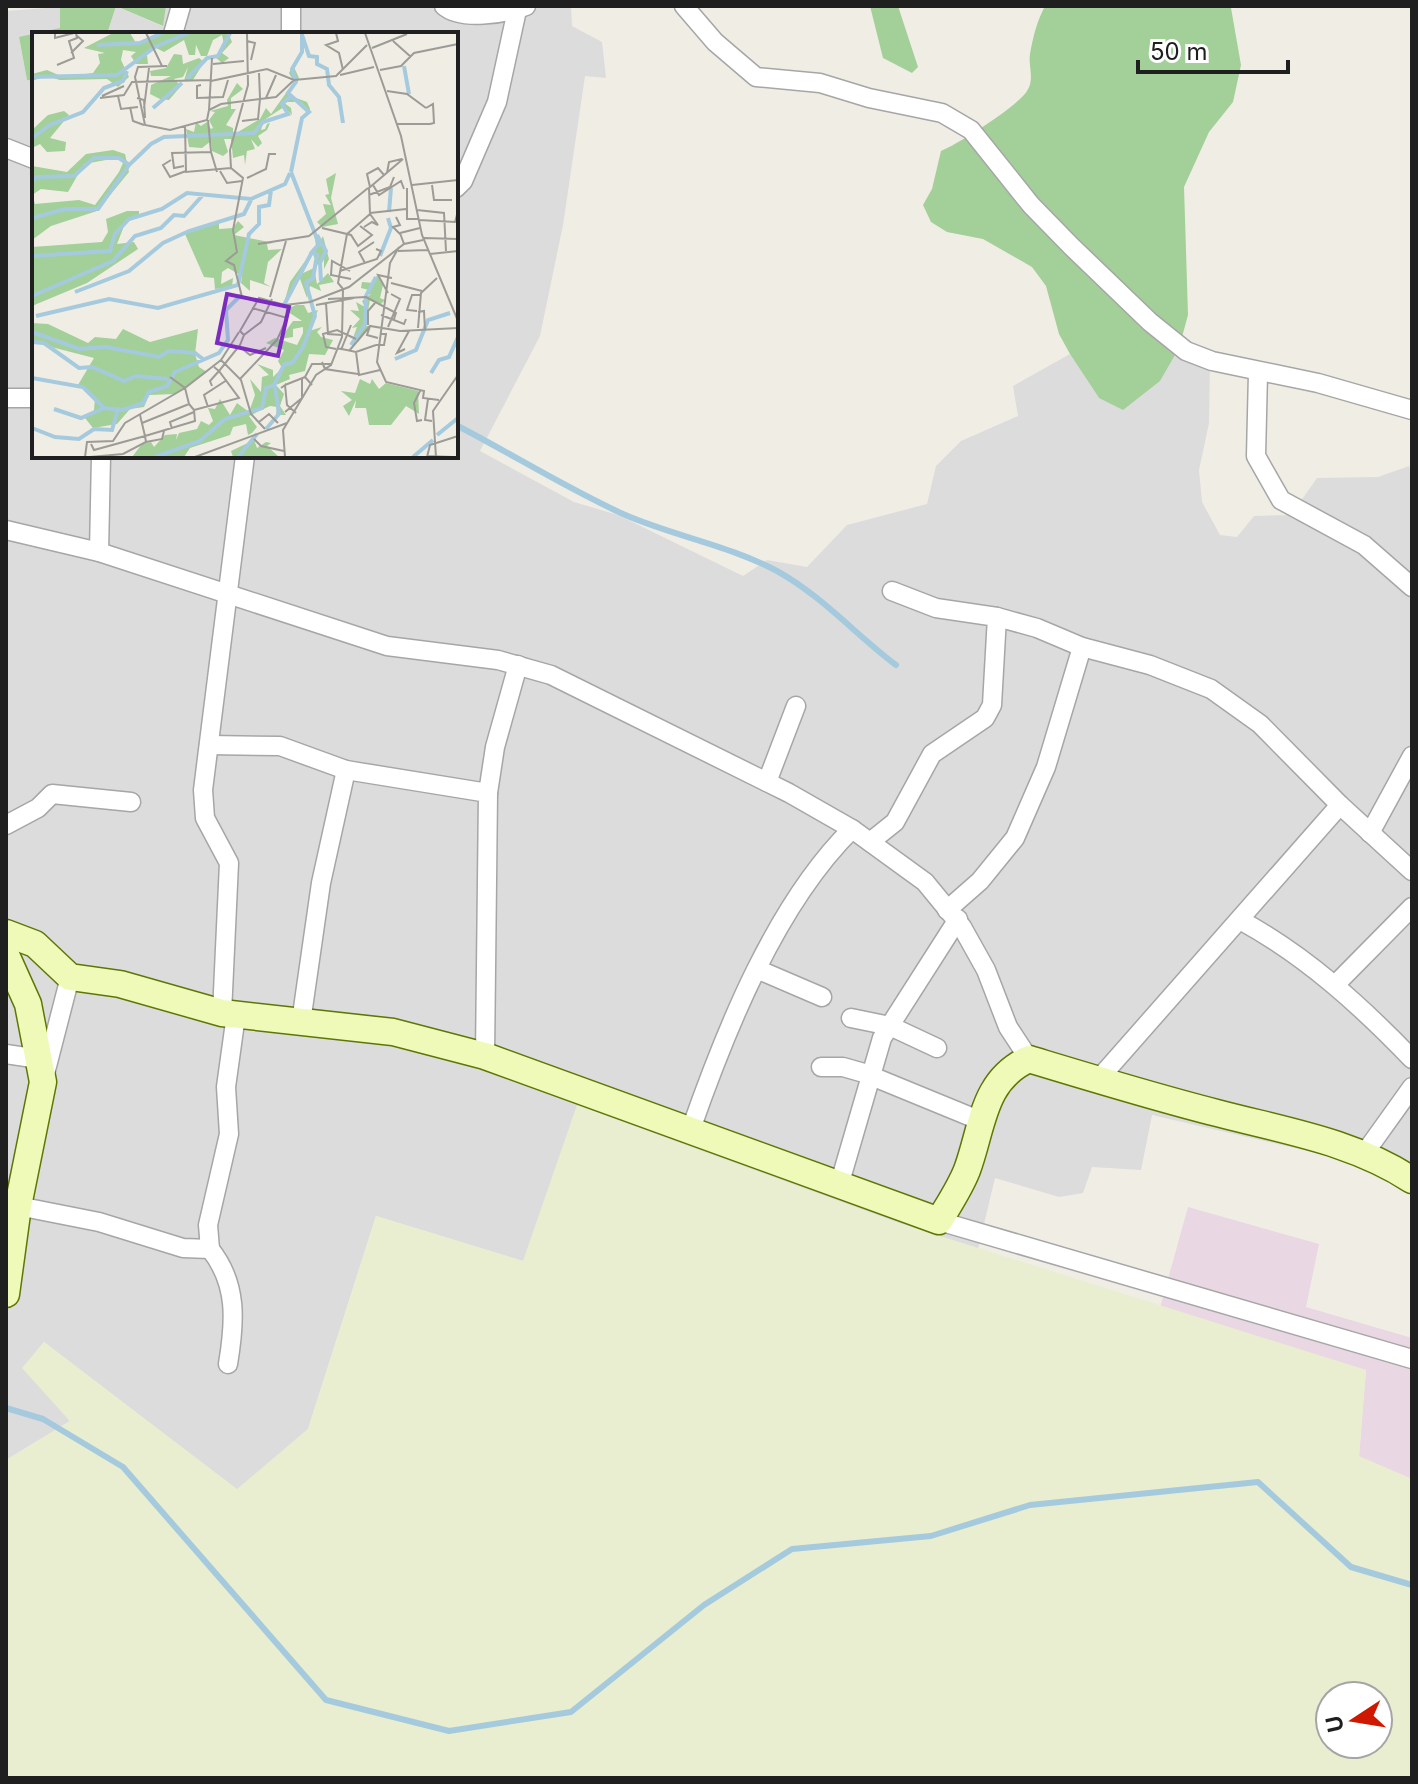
<svg xmlns="http://www.w3.org/2000/svg" width="1418" height="1784" viewBox="0 0 1418 1784" font-family="Inter,sans-serif">
  <style>
    .residential { fill: #dddcdc }
    .industrial { fill: #e9d7e3 }
    .farmland { fill: #e9eed0; fill-rule: evenodd }
    .forest { fill: #a3cf99 }
    .lines { fill: none; stroke-linecap: round; stroke-linejoin: round }
    .stream { stroke: #a5cade; stroke-width: 6 }
    .street-casing { stroke: #a6a6a6; stroke-width: 21 }
    .secondary-casing { stroke: #5d7704; stroke-width: 29 }
    .street { stroke: #fff; stroke-width: 18 }
    .secondary { stroke: #effab9; stroke-width: 26 }
    .inset-river { fill: none; stroke: #a5cade; stroke-width: 4 }
    .inset-road { fill: none; stroke: #9c9b96; stroke-width: 2 }
    .view { fill: #7b2cbf; fill-opacity: 0.15; stroke: #7b2cbf; stroke-width: 4 }
    .inset-edge { fill: none; stroke: #1f1f1f; stroke-width: 4 }
  </style>
  <rect width="100%" height="100%" fill="#f0ede5"/>
  <polygon class="residential" points="116,6 162,26 166,6 571,6 572,26 602,42 606,78 585,76 563,225 540,336 480,451 574,502 618,515 743,576 767,560 807,567 847,525 927,504 936,466 961,441 1018,416 1013,386 1070,354 1099,398 1179,348 1210,359 1209,423 1199,470 1202,502 1220,535 1237,537 1254,516 1291,515 1317,478 1378,477 1409,466 1412,475 1412,1193 1359,1163 1152,1115 1141,1170 1092,1167 1083,1193 1059,1197 995,1178 978,1249 902,1224 523,1261 376,1216 308,1429 237,1490 44,1342 23,1368 70,1421 6,1460 6,11 60,7 60,28 19,38 27,80 34,81 34,456 456,456 456,34 107,34"/>
  <polygon class="industrial" points="1188,1207 1319,1244 1306,1307 1412,1338 1412,1479 1359,1457 1366,1370 1160,1308"/>
  <path class="farmland" d="M577,1105L902,1224L1366,1370L1359,1456L1412,1479V1778H6V1460L70,1421L22,1368L44,1342L237,1489L308,1429L376,1216L523,1261ZM1330,1696H1378V1744H1330Z"/>
  <g class="forest">
    <polygon points="60,6 166,6 163,26 116,6 107,34 34,34 34,81 27,80 19,37 60,28"/>
    <polygon points="870,6 898,6 918,67 912,73 883,58"/>
    <path d="M1045,6L1231,8L1241,65L1233,102L1209,132L1184,187L1188,315L1179,348L1160,381L1123,410L1099,398L1070,354L1059,334L1046,286L1032,267L983,239L947,232L931,222L923,205L932,189L941,151C959,144 1018,106 1027,91C1035,79 1028,66 1030,54C1033,37 1037,21 1045,6Z"/>
  </g>
  <g class="lines">
    <g class="stream">
      <path d="M456,425C512,454 566,488 623,514C673,536 728,545 777,571C822,596 855,634 896,665"/>
      <polyline points="6,1408 43,1419 123,1467 326,1700 449,1731 571,1712 704,1605 792,1549 931,1536 1030,1505 1258,1482 1351,1567 1412,1585"/>
    </g>
    <defs>
      <g id="street">
        <path d="M444,6C461,21 505,14 526,6"/>
        <polyline points="684,6 715,42 756,77 820,83 869,98 942,113 971,130 1031,205 1071,246 1150,322 1186,351 1212,361 1318,383 1412,410"/>
        <polyline points="173,34 181,6"/>
        <polyline points="291,34 291,6"/>
        <polyline points="6,148 34,159"/>
        <polyline points="456,188 463,181 497,102 517,10"/>
        <polyline points="1258,373 1256,456 1281,500 1364,545 1412,587"/>
        <polyline points="6,398 34,398"/>
        <polyline points="6,530 99,552 387,646 498,660 551,675 789,793 852,829 925,882 962,927 986,970 1008,1027 1029,1059"/>
        <polyline points="99,552 101,456"/>
        <polyline points="997,617 1037,628 1082,647 1150,665 1211,689 1260,724 1340,805 1412,871"/>
        <polyline points="209,745 280,746 346,770 488,793 485,1056"/>
        <polyline points="767,782 796,706"/>
        <polyline points="488,793 495,747 518,665"/>
        <polyline points="6,825 38,808 52,794 131,802"/>
        <polyline points="1370,833 1412,756"/>
        <polyline points="870,842 895,822 932,754 985,718 992,705 997,617 936,608 892,591"/>
        <polyline points="947,910 980,881 1015,838 1046,767 1082,647"/>
        <path d="M1240,920C1306,956 1360,1005 1412,1059"/>
        <polyline points="759,970 822,997"/>
        <polyline points="1335,985 1412,907"/>
        <polyline points="222,1013 229,863 205,818 203,790 245,456"/>
        <polyline points="851,1018 890,1026 937,1048"/>
        <polyline points="301,1022 321,883 346,770"/>
        <polyline points="6,1054 39,1059"/>
        <polyline points="821,1067 843,1067 864,1073 981,1121"/>
        <polyline points="45,1074 70,977"/>
        <polyline points="1097,1081 1340,805"/>
        <path d="M691,1129C726,1029 776,904 852,829"/>
        <polyline points="1364,1154 1412,1087"/>
        <polyline points="840,1182 882,1038 958,919"/>
        <polyline points="18,1206 99,1222 183,1248 210,1249 208,1225 229,1134 226,1087 236,1015"/>
        <polyline points="939,1221 1412,1359"/>
        <path d="M210,1249C238,1284 235,1322 228,1364"/>
      </g>
      <g id="secondary">
        <path d="M6,933L35,944L70,977L120,984L222,1013L393,1032L485,1056L939,1221C949,1204 960,1188 967,1170C983,1127 982,1080 1029,1059C1092,1078 1154,1097 1217,1113C1285,1131 1352,1141 1412,1180"/>
        <polyline points="6,955 28,1004 43,1082 18,1206 6,1294"/>
      </g>
    </defs>
    <use href="#street" class="street-casing"/>
    <use href="#secondary" class="secondary-casing"/>
    <use href="#street" class="street"/>
    <use href="#secondary" class="secondary"/>
  </g>
  <g transform="translate(32 32)">
    <rect width="426" height="426" fill="#f0ede5"/>
    <path d="M81,1H98L104,11L127,1H196L200,10L190,21L197,26L190,31L183,25L192,12L190,3L181,8L175,24H169L164,13L163,23H157L152,8L132,20L122,15L115,23L116,32H104L99,24L104,20L91,18L89,28L97,45L86,55L75,47L28,48L14,44L0,49V42L15,38L31,45L61,41L68,31L66,22L73,21L52,16ZM142,22L150,23L151,32L167,26L172,30L161,48L152,49L156,35L151,45L142,47L149,54L137,68L128,67L118,62L119,53L139,44H119L118,39L134,36ZM261,33L267,46L256,63L275,70L278,77V81L271,84L277,78L269,70H251L259,76L260,83L252,75L232,88L229,98L233,97L235,92L238,91L235,98L226,104L230,111L226,115L219,107L223,117L215,119L213,133L212,123L201,126L199,107H192L196,120L191,124L180,119L179,109L170,116L157,115L154,97L162,100L164,90L169,94L175,90L179,97L181,96L177,88L183,80L178,79L196,74L195,68L205,51L211,57L199,66V77H204L194,93L201,96V103L228,87L234,76L239,82L262,50L257,41ZM32,79L37,83L18,106L34,110L33,119L15,120L8,112L0,116V98L16,83ZM81,118L93,122L97,140L65,179L19,194L0,208V134L35,140L54,122ZM85,126L91,131L87,140L63,173L47,168L3,172L0,163L9,157L36,160L52,132ZM304,141L299,166L306,192L290,195L285,190L294,182L291,172L299,173L293,163L297,162L294,147ZM95,179H107V184L94,189L85,212L102,210L106,217L55,251L0,274V215L70,210L76,200L74,187ZM206,189L212,195L202,203L242,211L235,212L236,218L250,217L236,230L232,251L239,255L218,248V259L209,251L210,244L196,236L190,240L189,252L201,246L200,255L183,257L182,246L172,245L153,202L187,191V197L201,196ZM282,201L288,210L291,204L297,227L292,237V226L285,233L281,222L269,242L282,236L285,252L296,241L302,250L287,253L289,259L278,254L275,266L267,244L252,271L258,250L284,214ZM345,243L351,253L348,266L353,268L349,272L338,268L333,294H338L326,310L321,306L325,295L320,296L328,287L318,278L327,279L324,270L333,275L330,269L339,262L334,263L337,258L329,256L330,250L342,251ZM264,273H272L276,281L286,278L277,299L290,295L285,300L289,305L301,308L293,323L277,322L273,339L257,343L258,347L244,353L252,362L248,374L254,383H244L245,375L238,374L217,384L225,395L220,401L216,403L214,392L201,395L198,403L158,416L152,425H100L110,412L119,410L122,415L133,403L145,402L144,408L147,401L165,397L169,389L177,393L181,389L176,376L183,377L188,367L198,383L205,371L217,380L223,363L218,347L229,360L230,345L237,343L225,332L241,338V345L250,336L246,329L252,318L234,311L243,306L265,313L271,301V295L261,297V305L248,307L261,289H270L253,278ZM0,291L16,292L56,311L63,305L84,307L91,297L118,310L166,297L163,322L167,335L175,340L143,362L117,363L112,375L98,377L85,392L61,396L53,386L62,378L63,366L46,353L62,326L0,310ZM328,347L338,352L340,347L347,357L354,351L386,359L387,382L374,374L359,393H337L334,376H323L324,368L317,384L311,374L320,368L309,359L323,361ZM222,408L225,416L234,410L239,411L235,414L247,425H201L199,419Z" fill="#a3cf99" fill-rule="evenodd"/>
    <path class="inset-river" d="M270,3L277,24L285,25V32L295,37L297,53L307,65L311,91M65,13L108,11L130,1M372,34L377,62M0,45L85,43L123,15L156,1M155,47L175,26L186,24L198,1M121,76L150,51M0,106L18,93L51,80L72,56L91,49L95,39M259,140L270,86L277,80L256,61L264,50L260,37L270,20V1M0,150L4,145L42,144L62,126H87L96,132M357,180L359,156M0,186L33,177H66L97,133L119,112L132,105L222,101L231,90L256,82L250,72L258,65M285,203L294,219L288,231L289,249M0,224L78,219L83,202L97,187L130,177L155,161L219,167L253,152L258,141M348,224L359,196L356,186M43,260L97,239L131,211L157,199L212,182L219,168M0,264L81,229L103,204L129,196L142,183L152,184L170,164M252,273L280,220M4,284L77,267L126,276L206,253L217,202L227,192V175L237,173L239,158M0,300L47,317L74,315L127,325L137,319L163,321L171,327M0,310L12,311L47,336L60,335L92,349L104,344L136,347M319,313L333,292L334,264L344,245M363,327L384,318L396,288L418,281M399,341L407,328L417,325L426,305M0,346L51,355L72,376L91,378L111,371L117,360L135,354L143,340L187,321L196,308L194,278L209,263M22,377L49,386L72,376M0,396L23,405L47,407L62,397L80,398L86,377M234,397L247,382L243,354M405,403L426,386M123,425L168,409L193,387L230,376L234,356L242,353L252,333L261,330L271,315L283,284L274,251L281,246L285,223L280,220L287,212L259,140M206,425L225,402M381,425L401,408"/>
    <path class="inset-road" d="M23,1V6L42,1M114,1L130,34M215,1L216,53L198,118L199,136L211,146L201,198L205,220L194,229L202,233L210,265L223,269M304,1L306,9L294,13L307,21L311,38M333,1L369,104L390,203L426,289M215,9L223,11L219,28M361,9L379,25M340,16L375,2M39,21L51,9L44,3M181,32L212,29M25,33L42,26L37,9L45,6L44,1M135,34L106,35L103,45L113,93L138,98L175,88L177,78L189,72L244,65L262,48M348,38L369,34L382,21L426,12M227,41L228,66M308,43L342,35M179,49L235,37L262,48L304,44L335,13M169,53L165,54V66L191,65L196,48M355,59L375,62L394,76M70,64L92,54M86,64L89,77L106,75M68,66L92,63L100,50L179,48M105,66L112,68L113,86M234,66L244,43M98,75L101,89L112,93M112,76L117,36M394,76L401,72L402,91L398,92M177,78L180,26M176,88L179,120M210,89L226,87L228,67M365,92H398M153,94L154,140L199,136M139,128L131,133L138,145L154,139M152,134L142,136L140,121L179,120L185,140M188,139L195,151L210,149M355,141L357,130L370,127M215,146L234,137L237,122H244M341,153L347,163L369,149L372,157M380,153L426,148M400,153L402,168H420M338,155L335,142L346,136L352,143M375,156V187H386M337,163L358,155L362,145M385,178L412,181L414,219M338,181L374,177M364,185L368,193L361,195L368,202M387,188L423,190L426,179M332,195L340,190L346,193L338,182M290,196L319,203L326,214L340,203L328,194M392,206L426,207M226,212L277,204L336,156M372,212L368,201L388,196M367,215L358,231L345,330L354,350L392,359L391,366L407,368M366,219L396,218M398,222L426,219M333,231L327,220L342,210M308,239L345,227L349,219L344,217M318,239L300,229L299,243L319,247M359,251L390,259M311,257L306,251L315,202L338,182L337,156L371,127M356,261L346,243L360,246M238,265L254,209M296,267L334,265L364,281L362,287M294,271L296,302L310,303M284,273L322,266M220,276L255,286V282M385,279L375,278L380,263H388M386,280L392,279L393,298M349,283L372,292L374,287M336,293V279L343,271M356,295L368,267L359,262M386,296L389,261L405,246M212,303L229,290L240,267M346,306L335,303L338,294L368,299L426,296M344,313H352L354,302H348M207,314L218,323L234,316M305,316L324,320L344,313M304,317L294,315L291,302L305,298L324,307M373,317L365,321L377,299M309,318L319,293M317,319L338,294M324,320L327,343L348,338M189,328L207,300M290,330L293,337L326,342M273,345L280,332H300M208,347L245,308L255,286M253,353L273,345L280,353M180,354L178,349L187,339L182,335M249,356L253,353L255,373L264,381M388,359L382,371L385,389L390,388M396,367L393,388L400,389M157,372L153,356L189,328L209,348L219,382L233,397M176,375L172,363L195,348M253,380L270,366V346M227,390L237,382L246,391M110,391L157,372L162,378M140,397L138,390L162,380M222,407L229,414L252,419M114,410L130,407L132,399M59,412L62,418L113,404L108,383M395,424L421,425M53,425L55,410L81,409L93,391L153,356L138,345M58,425L91,422L114,410L113,404L163,389L162,378L207,366L187,339L208,313L212,303L208,299L227,266L253,273L278,270L317,255L372,212L391,208M163,425L255,391M253,425L251,398L284,343L299,333L310,305L311,257M395,425L398,413L426,404M404,425L401,379L426,343"/>
    <path class="view" d="M195,262L257,275L246,324L185,311Z"/>
    <rect width="426" height="426" class="inset-edge"/>
  </g>
  <rect width="1418" height="1784" fill="none" stroke="#1f1f1f" stroke-width="16"/>
  <g transform="translate(1354 1720) rotate(258)"><circle r="38" fill="#ffffff" stroke="#a5a5a5" stroke-width="2"/>
  <path d="M0-6L14 30L0 20L-14 30Z" fill="#ce1900"/>
  <text y="-12" font-size="22" font-weight="bold" text-anchor="middle" fill="#1f1f1f">U</text>
  </g>
  <path d="M1138 60v12h150v-12" fill="none" stroke="#1f1f1f" stroke-width="4"/>
  <text x="1150" y="60" font-size="24" fill="#1f1f1f" stroke="#ffffff" stroke-width="6" paint-order="stroke">50 m</text>
</svg>
